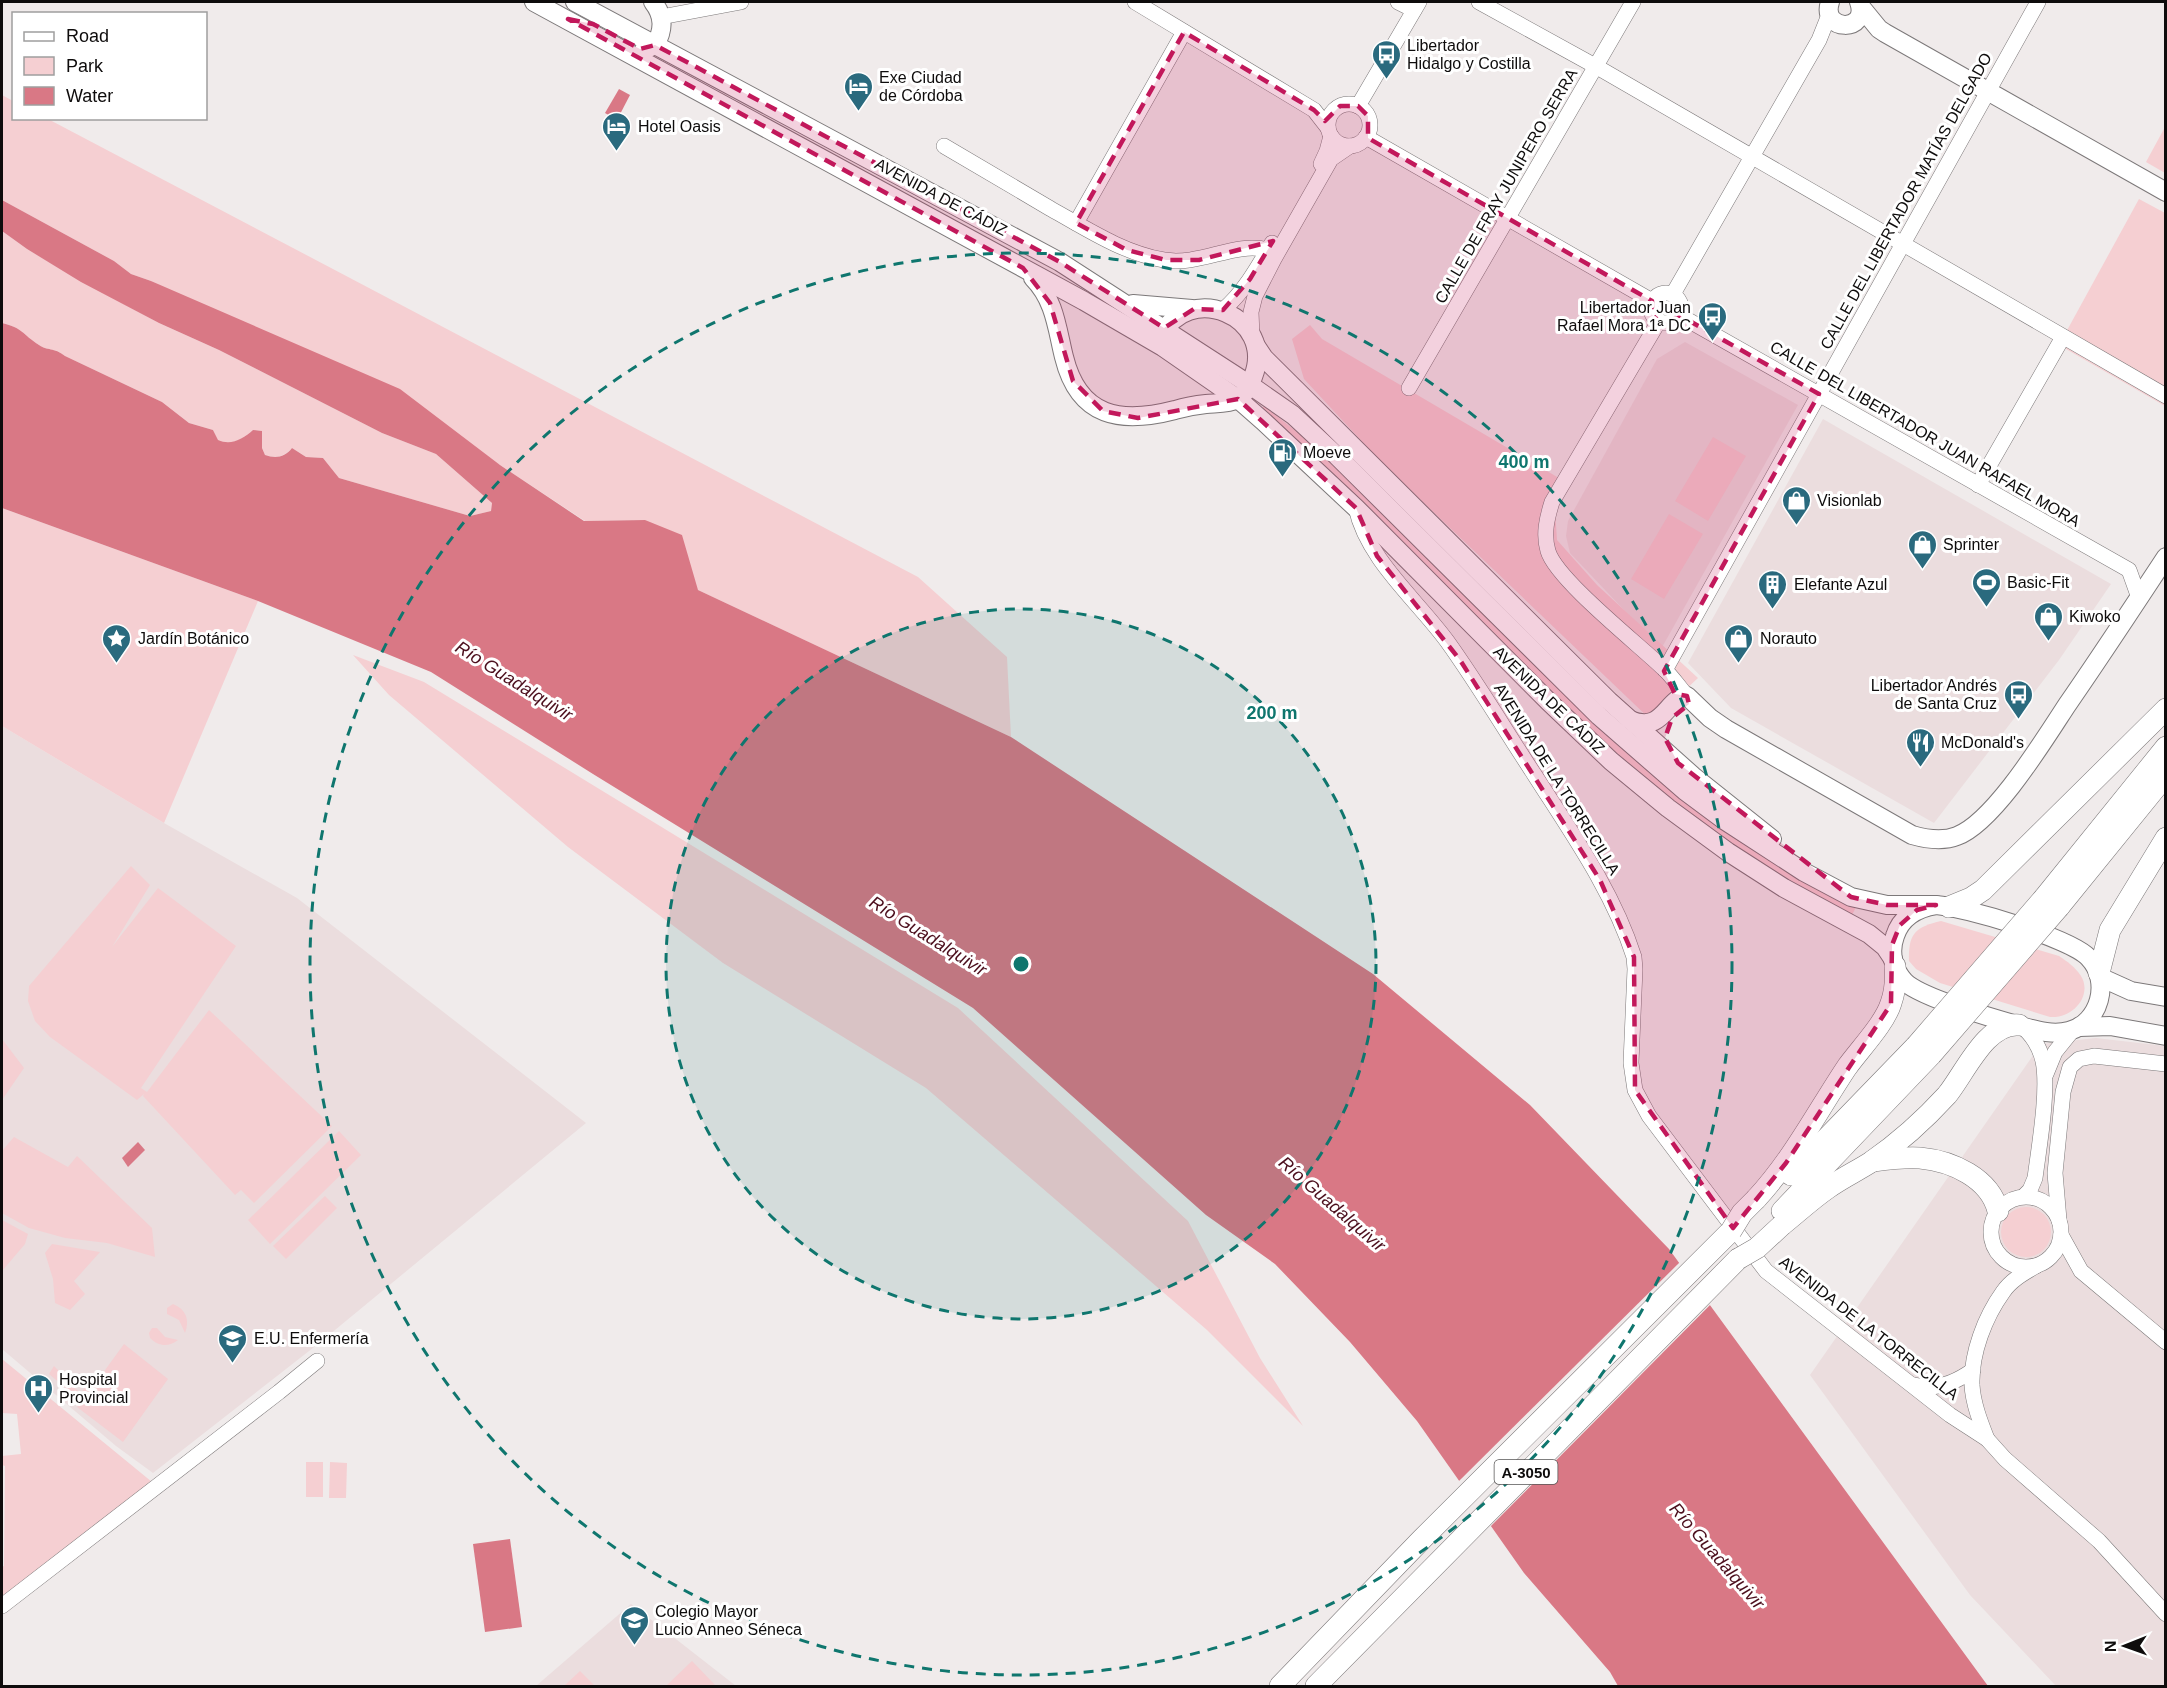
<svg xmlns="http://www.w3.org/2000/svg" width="2167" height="1688" viewBox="0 0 2167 1688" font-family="Helvetica,sans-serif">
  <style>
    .built { fill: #ebddde }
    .green { fill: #f5cfd2 }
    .water { fill: #d97885 }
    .pier { fill: #f0ebeb }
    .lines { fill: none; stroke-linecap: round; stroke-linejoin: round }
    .minor-casing { stroke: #7c7879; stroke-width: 16 }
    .major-casing { stroke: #7c7879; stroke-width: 20 }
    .highway-casing { stroke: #7c7879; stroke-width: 22 }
    .minor { stroke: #fff; stroke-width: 15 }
    .major { stroke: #fff; stroke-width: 18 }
    .highway { stroke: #fff; stroke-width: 21 }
    .highway-bridge-casing { stroke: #7c7879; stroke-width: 22; stroke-linecap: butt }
    .highway-bridge { stroke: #fff; stroke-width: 21 }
    .marked { fill: #c2185b; fill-opacity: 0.2; stroke: #c2185b; stroke-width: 4.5; stroke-dasharray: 12 8; stroke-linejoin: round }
    .ring { fill: none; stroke: #0f766e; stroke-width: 3; stroke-dasharray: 10 8 }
    .labels { text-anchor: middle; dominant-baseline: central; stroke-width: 6; stroke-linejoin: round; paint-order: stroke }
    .shield { fill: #fff; stroke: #565555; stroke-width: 1.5 }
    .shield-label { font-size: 15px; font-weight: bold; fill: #0e0c0c }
    .poi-label { font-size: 16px; fill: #0e0c0c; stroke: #fff; text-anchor: start }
    .street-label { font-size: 16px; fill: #0e0c0c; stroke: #fff }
    .water-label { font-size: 18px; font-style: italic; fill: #4c0f1d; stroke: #fff }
    .centre { fill: #0f766e; stroke: #fff; stroke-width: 3 }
    .ring-label { font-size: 18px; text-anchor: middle; font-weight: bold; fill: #0f766e; stroke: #fff; stroke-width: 6; stroke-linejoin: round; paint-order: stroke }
  </style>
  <rect width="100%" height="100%" fill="#f0ebeb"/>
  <g class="built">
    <polygon points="1685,342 1798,405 1661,649 1570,553 1566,536 1568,521 1657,359"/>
    <polygon points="1823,419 2111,584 2059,660 1934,823 1731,708 1688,663"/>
    <polygon points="2,726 164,823 297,898 586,1123 318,1344 153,1473 116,1446 2,1349"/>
    <polygon points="2096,1038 2165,1046 2165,1686 2056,1686 1970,1595 1810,1375 2041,1044"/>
    <polygon points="631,1604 736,1686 536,1686"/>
  </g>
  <g class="green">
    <polygon points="2,95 13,101 14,118 48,119 918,577 1007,657 1011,737 698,590 645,520 585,521 500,465 151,281 131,274 114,261 2,200"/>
    <polygon points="2165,127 2165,173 2146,162"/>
    <polygon points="2139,199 2165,213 2165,406 2059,345"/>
    <path d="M2,231L27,249L81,281L159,323L219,350L382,433L436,454L492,503L491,511L470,516L339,478L323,458L306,457L292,448C284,457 276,459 265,455L262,448V431L253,430C243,439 231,446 218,441L213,430L189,423L162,402L65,356C54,347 47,351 39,345C22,334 23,328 2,323Z"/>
    <polygon points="1310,325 1322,339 1569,484 1555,510 1557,540 1597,585 1698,678 1652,721 1382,463 1304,379 1292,339"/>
    <path d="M1264,406L1311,443C1378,508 1446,574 1512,641C1593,721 1667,796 1764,857C1793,876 1823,894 1856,907L1851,917L1811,894L1726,842L1630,768L1261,411Z"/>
    <polygon points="1713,437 1746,456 1708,521 1675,501"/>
    <polygon points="2,508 258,601 164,823 2,726"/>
    <polygon points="1669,514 1703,534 1664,599 1631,579"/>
    <polygon points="353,655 424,682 958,1008 1188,1221 1260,1358 1303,1426 1207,1330 926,1088 723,963 568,847 389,695"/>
    <polygon points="131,866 150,885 112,947 158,888 236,946 141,1088 147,1092 209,1010 332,1126 254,1203 241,1190 235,1195 143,1096 144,1094 137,1100 50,1037 35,1021 28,1001 29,986"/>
    <path d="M1941,921L2059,956C2068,962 2075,967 2081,976C2093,996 2072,1019 2050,1017L1940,983L1916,969L1909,961C1908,934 1915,927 1941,921Z"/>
    <polygon points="2,1039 24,1068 2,1100"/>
    <polygon points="339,1131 361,1155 270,1244 248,1220"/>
    <polygon points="14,1137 68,1167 77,1156 152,1228 155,1257 107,1243 65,1238 29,1228 2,1213 2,1151"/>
    <polygon points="325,1196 337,1208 286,1259 273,1246"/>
    <circle cx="2026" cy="1232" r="25"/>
    <polygon points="2,1220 28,1234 25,1244 2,1271"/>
    <polygon points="52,1244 100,1252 74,1281 85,1294 70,1310 55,1303 53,1279 45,1253"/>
    <path d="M173,1304C186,1309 190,1320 185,1333L179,1320L167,1314V1308Z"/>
    <path d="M152,1328H157L165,1337L178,1340C168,1348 158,1346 150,1338L149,1333Z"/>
    <polygon points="124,1344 168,1379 123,1442 77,1407 81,1401 49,1374 54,1366 62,1374 60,1377 81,1393 96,1374 100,1377"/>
    <polygon points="2,1359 152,1482 2,1598 2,1567 4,1566 5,1466 2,1465 2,1456 21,1454 17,1414 2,1413"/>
    <rect x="306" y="1462" width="17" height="35"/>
    <polygon points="330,1462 347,1463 346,1498 329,1498"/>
    <polygon points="692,1661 716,1686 666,1686"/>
    <polygon points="580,1671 595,1686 564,1686"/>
  </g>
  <g class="water">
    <polygon points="619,89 630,95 617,120 605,113"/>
    <path d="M2,200L114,261L131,274L151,281L400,389L500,465L584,521L645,520L682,535L698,590L1011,737L1373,974L1530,1105L1669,1249L1988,1686H1618L1610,1672L1524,1573L1417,1421L1350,1342L1275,1264L1206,1215L973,1008L593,774L431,672L258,601L2,508V323C23,328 22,334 39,345C47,351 54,347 65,356L162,402L189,423L213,430L218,440C231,446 243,439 253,430L262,431V448L265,455C276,459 285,457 292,448L306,457L323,458L339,478L470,516L491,511L492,503L436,454L382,433L219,350L159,323L81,282L27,249L2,231Z"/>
    <polygon points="138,1142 145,1150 128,1167 122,1158"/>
    <polygon points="510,1539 522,1627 485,1632 473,1544"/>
  </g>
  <polygon class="pier" points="1681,1261 1712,1303 1489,1528 1457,1483"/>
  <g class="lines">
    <defs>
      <g id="minor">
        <polyline points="1135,2 1314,110 1328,128"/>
        <polyline points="1398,2 1414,10"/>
        <polyline points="1479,2 1597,67 2166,396"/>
        <polyline points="661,17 741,2"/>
        <circle cx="1349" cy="125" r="21"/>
        <polyline points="1358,106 1419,2"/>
        <polyline points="1366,137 1652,301"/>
        <path d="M944,146C980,167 1016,188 1051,209C1087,229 1123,253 1164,260C1201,266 1235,241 1268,250"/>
        <polyline points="1321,164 1327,151 1331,136"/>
        <polyline points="1076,223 1184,32"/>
        <circle cx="1666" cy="308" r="15"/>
        <polyline points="1673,294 1819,40 1829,15"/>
        <path d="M1223,310C1244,292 1258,267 1272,243"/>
        <polyline points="1679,315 2129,570 2139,598"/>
        <path d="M1659,321L1552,502C1547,518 1543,534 1548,551C1556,579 1638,644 1663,668C1672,676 1679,687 1687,696"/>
        <polyline points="1252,336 1251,312 1255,296 1274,259 1331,159 1350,146"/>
        <polyline points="1409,388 1633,2"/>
        <polyline points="1978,485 2063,337"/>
        <path d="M1356,508C1367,559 1417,600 1447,641C1478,684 1505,730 1534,774C1571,832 1613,891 1634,957L1635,969L1631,1063L1635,1090L1649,1116L1766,1271L1950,1415L1987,1439L2005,1459L2099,1541L2166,1614"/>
        <polyline points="1665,670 2038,2"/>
        <path d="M2021,1026C2032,1034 2040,1048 2043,1061C2049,1090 2039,1147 2035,1178L2030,1190L2024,1196"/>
        <polyline points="2046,1074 2055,1052 2072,1031"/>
        <circle cx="2026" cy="1232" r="35"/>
        <polyline points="2059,1220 2055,1173 2063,1092 2070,1067 2079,1059 2094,1056 2166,1064"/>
        <polyline points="2061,1235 2081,1271 2166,1342"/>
        <path d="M1914,1385C1935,1391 1955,1383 1973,1370"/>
        <path d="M1987,1439C1980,1421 1973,1403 1972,1385C1971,1353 1985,1317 2003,1292C2011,1280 2024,1273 2036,1266"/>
        <polyline points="2,1606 279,1392 317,1361"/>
      </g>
      <g id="major">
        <polyline points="534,2 1084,301 1163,347 1238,399 1263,421 1356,508 1548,701 1611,761 1668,808 1728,852 1784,888 1869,934 1885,947 1893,959"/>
        <polyline points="575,2 1060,262 1250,385 1293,415 1337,456 1599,716 1685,791 1724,820 1804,872 1851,897 1887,905 1936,905"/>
        <path d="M1830,2C1820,32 1870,33 1859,2"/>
        <polyline points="1861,7 1879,29 1885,33 2166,192"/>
        <path d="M644,50L655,45C664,30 664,16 653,2"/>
        <path d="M1033,278C1055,300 1057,329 1064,357C1079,418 1121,424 1175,410C1185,407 1196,405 1206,404C1216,403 1228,404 1238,399C1245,394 1250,385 1253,377C1277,316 1187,280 1161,337"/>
        <polyline points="1133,304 1192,309"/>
        <polyline points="1256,346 1264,358 1609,701 1693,776 1772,839"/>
        <path d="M1630,720C1664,734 1666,698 1687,696L1710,718L1726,729L1912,835C1926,839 1942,842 1957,836C1994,822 2044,740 2067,705C2101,656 2133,607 2166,557"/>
        <path d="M1936,905C1964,907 2071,938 2089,958C2111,981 2100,1023 2069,1031C2054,1035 2038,1031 2024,1027C1999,1020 1922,998 1905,982C1893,970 1889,952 1895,936C1901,917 1917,908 1936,905Z"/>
        <polyline points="2100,977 2131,991 2166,997"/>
        <polyline points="2079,1027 2110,1026 2166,1036"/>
      </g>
      <g id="highway">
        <polyline points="2044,898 2166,747"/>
        <polyline points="1949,907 1971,898 1983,890 2166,709"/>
        <polyline points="2059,907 2166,775"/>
        <polyline points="2099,973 2110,930 2166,838"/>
        <path d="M1873,1161C1888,1159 1905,1157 1920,1158C1952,1161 1990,1178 1998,1211"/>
        <polyline points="1791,1175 1916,1046"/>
        <path d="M1756,1199C1793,1159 1817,1112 1847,1067C1860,1049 1885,1023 1891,1003C1895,992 1896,978 1895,966"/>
        <polyline points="1782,1211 1931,1055"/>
        <path d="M1782,1225C1797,1213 1812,1199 1828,1188C1842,1178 1857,1171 1871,1162C1897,1144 1926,1118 1947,1095C1965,1073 1986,1022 2019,1025"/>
        <polyline points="1280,1686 1422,1539 1731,1231"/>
        <polyline points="1316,1686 1738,1259"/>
      </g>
    </defs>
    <use href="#minor" class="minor-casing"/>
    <use href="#major" class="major-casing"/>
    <use href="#highway" class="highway-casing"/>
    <use href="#minor" class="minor"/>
    <use href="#major" class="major"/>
    <use href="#highway" class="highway"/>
    <defs>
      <g id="highway-bridge">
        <polyline points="1916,1046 2044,898"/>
        <polyline points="1931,1055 2059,907"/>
        <polyline points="1731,1231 1742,1213 1756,1199"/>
        <polyline points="1738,1259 1757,1248 1782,1225"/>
      </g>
    </defs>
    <use href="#highway-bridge" class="highway-bridge-casing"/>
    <use href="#highway-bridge" class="highway-bridge"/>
  </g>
  <path class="marked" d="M568,19L593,24L640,49L655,45L1060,262L1164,328L1194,309L1223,310L1250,279L1273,241L1199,260H1166L1127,250L1076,223L1184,32L1314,110L1325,121L1340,106H1358L1368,116V138L1652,301V315L1659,321L1668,323L1679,315L1819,394L1664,671L1675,694L1687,696L1689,704L1672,718L1665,738L1678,763L1851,897L1887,905H1936L1917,910L1900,925L1892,945L1891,1004L1786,1163L1733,1228L1635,1090L1634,957L1600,880L1460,660L1377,556L1356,508L1238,399L1138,418L1103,411L1073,381L1050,303L1023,268Z"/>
  <circle cx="1021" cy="964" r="355" fill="#0f766e" fill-opacity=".12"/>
  <g class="ring">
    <circle cx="1021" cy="964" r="355"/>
    <circle cx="1021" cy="964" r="711"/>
  </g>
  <defs>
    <symbol id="bus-pin" viewBox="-11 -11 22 30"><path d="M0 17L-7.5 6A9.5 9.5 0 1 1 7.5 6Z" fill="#2a6a7e" stroke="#fff"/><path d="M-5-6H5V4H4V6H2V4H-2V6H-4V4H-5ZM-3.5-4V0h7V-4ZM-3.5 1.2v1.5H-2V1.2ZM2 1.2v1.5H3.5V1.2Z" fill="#fff"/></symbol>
    <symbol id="hotel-pin" viewBox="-11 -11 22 30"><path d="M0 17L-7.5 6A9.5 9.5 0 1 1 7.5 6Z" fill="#2a6a7e" stroke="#fff"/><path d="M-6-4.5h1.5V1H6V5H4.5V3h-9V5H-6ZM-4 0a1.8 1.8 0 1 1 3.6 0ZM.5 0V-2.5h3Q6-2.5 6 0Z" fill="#fff"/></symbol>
    <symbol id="fuel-pin" viewBox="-11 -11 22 30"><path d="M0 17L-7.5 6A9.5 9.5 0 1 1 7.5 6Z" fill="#2a6a7e" stroke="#fff"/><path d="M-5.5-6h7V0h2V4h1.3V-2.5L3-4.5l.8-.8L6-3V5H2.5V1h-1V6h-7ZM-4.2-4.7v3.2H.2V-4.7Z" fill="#fff"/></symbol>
    <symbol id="shop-pin" viewBox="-11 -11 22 30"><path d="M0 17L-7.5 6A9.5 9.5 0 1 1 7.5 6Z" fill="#2a6a7e" stroke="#fff"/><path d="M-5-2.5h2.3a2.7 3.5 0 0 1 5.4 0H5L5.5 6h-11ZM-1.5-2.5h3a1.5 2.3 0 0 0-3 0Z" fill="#fff"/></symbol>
    <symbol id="stadium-pin" viewBox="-11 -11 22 30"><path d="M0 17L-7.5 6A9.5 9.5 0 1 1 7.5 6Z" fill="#2a6a7e" stroke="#fff"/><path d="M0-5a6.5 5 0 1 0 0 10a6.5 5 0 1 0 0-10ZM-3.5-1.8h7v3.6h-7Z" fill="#fff"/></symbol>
    <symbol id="building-pin" viewBox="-11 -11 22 30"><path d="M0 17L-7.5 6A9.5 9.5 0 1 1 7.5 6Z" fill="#2a6a7e" stroke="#fff"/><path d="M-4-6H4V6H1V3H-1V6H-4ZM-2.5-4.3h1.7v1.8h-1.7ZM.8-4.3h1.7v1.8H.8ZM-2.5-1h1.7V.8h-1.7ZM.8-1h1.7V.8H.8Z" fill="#fff"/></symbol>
    <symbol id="sight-pin" viewBox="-11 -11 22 30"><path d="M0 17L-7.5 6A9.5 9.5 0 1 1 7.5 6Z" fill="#2a6a7e" stroke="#fff"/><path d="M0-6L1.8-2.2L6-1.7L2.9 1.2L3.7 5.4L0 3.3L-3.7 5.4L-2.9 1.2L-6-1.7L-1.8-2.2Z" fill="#fff"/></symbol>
    <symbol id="restaurant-pin" viewBox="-11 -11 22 30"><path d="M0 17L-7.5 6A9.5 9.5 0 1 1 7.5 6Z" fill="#2a6a7e" stroke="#fff"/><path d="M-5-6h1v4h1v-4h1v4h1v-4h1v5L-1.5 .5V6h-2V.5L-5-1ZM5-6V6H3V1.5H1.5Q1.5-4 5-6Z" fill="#fff"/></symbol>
    <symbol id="university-pin" viewBox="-11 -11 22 30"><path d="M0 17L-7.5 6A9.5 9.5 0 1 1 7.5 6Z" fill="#2a6a7e" stroke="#fff"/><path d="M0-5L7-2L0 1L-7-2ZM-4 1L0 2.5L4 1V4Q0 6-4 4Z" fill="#fff"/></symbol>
    <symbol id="hospital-pin" viewBox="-11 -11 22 30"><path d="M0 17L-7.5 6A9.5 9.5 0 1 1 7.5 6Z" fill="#2a6a7e" stroke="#fff"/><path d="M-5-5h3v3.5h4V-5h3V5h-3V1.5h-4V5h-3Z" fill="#fff"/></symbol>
  </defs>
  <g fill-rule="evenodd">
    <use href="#bus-pin" x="1370" y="38" width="33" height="45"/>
    <use href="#hotel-pin" x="842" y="70" width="33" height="45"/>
    <use href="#hotel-pin" x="600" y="110" width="33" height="45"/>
    <use href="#bus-pin" x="1696" y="300" width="33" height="45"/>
    <use href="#fuel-pin" x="1266" y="436" width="33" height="45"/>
    <use href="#shop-pin" x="1780" y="484" width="33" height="45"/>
    <use href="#shop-pin" x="1906" y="528" width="33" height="45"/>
    <use href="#stadium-pin" x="1970" y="566" width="33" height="45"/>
    <use href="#building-pin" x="1756" y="568" width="33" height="45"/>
    <use href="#shop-pin" x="2032" y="600" width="33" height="45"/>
    <use href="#sight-pin" x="100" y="622" width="33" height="45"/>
    <use href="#shop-pin" x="1722" y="622" width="33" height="45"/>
    <use href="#bus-pin" x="2002" y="678" width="33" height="45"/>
    <use href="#restaurant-pin" x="1904" y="726" width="33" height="45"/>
    <use href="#university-pin" x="216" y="1322" width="33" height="45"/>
    <use href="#hospital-pin" x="22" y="1372" width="33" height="45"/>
    <use href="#university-pin" x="618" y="1604" width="33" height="45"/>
  </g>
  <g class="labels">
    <rect class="shield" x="1494.5" y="1460" width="63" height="24" rx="4.5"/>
    <g class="shield-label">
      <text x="1526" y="1472">A-3050</text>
    </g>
    <g class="poi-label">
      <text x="1407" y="45">Libertador<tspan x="1407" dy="18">Hidalgo y Costilla</tspan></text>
      <text x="879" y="77">Exe Ciudad<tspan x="879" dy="18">de Córdoba</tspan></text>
      <text x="638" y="126">Hotel Oasis</text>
      <text x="1691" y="307" text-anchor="end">Libertador Juan<tspan x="1691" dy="18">Rafael Mora 1ª DC</tspan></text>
      <text x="1303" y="452">Moeve</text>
      <text x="1817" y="500">Visionlab</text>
      <text x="1943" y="544">Sprinter</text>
      <text x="2007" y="582">Basic-Fit</text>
      <text x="1794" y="584">Elefante Azul</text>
      <text x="2069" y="616">Kiwoko</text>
      <text x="138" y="638">Jardín Botánico</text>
      <text x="1760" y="638">Norauto</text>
      <text x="1997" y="685" text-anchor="end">Libertador Andrés<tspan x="1997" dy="18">de Santa Cruz</tspan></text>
      <text x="1941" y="742">McDonald's</text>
      <text x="254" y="1338">E.U. Enfermería</text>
      <text x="59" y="1379">Hospital<tspan x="59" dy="18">Provincial</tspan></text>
      <text x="655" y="1611">Colegio Mayor<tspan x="655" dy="18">Lucio Anneo Séneca</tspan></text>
    </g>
    <g class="street-label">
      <text transform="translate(1506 186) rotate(-60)">CALLE DE FRAY JUNIPERO SERRA</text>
      <text transform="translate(941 197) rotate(28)">AVENIDA DE CÁDIZ</text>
      <text transform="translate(1906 201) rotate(-61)">CALLE DEL LIBERTADOR MATÍAS DELGADO</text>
      <text transform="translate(1925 434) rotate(30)">CALLE DEL LIBERTADOR JUAN RAFAEL MORA</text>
      <text transform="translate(1549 700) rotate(44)">AVENIDA DE CÁDIZ</text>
      <text transform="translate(1557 779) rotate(58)">AVENIDA DE LA TORRECILLA</text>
      <text transform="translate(1869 1328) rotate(38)">AVENIDA DE LA TORRECILLA</text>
    </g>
    <g class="water-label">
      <text transform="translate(514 681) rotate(32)">Río Guadalquivir</text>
      <text transform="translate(928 936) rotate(32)">Río Guadalquivir</text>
      <text transform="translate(1332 1204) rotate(41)">Río Guadalquivir</text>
      <text transform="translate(1717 1556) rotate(49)">Río Guadalquivir</text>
    </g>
  </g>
  <circle cx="1021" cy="964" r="9" class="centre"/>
  <g class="ring-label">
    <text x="1524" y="468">400 m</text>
    <text x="1272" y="719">200 m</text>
  </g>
  <rect width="2167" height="1688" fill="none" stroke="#0e0c0c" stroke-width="6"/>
  <rect x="12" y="12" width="195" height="108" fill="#ffffff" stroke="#9f9e9e" stroke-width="1.5"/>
  <rect x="24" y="32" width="30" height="9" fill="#ffffff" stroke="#9f9e9e" stroke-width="1.5"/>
  <text x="66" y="42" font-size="18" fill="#0e0c0c">Road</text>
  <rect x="24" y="57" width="30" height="18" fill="#f5cfd2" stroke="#9f9e9e" stroke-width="1.5"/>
  <text x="66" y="72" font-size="18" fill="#0e0c0c">Park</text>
  <rect x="24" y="87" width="30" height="18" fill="#d97885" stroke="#9f9e9e" stroke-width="1.5"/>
  <text x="66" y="102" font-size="18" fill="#0e0c0c">Water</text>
  <g transform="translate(2125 1646) rotate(269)" stroke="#ffffff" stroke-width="4.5" paint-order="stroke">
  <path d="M0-4.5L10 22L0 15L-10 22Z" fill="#0e0c0c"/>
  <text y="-9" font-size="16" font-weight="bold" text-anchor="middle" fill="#0e0c0c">N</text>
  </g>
</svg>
